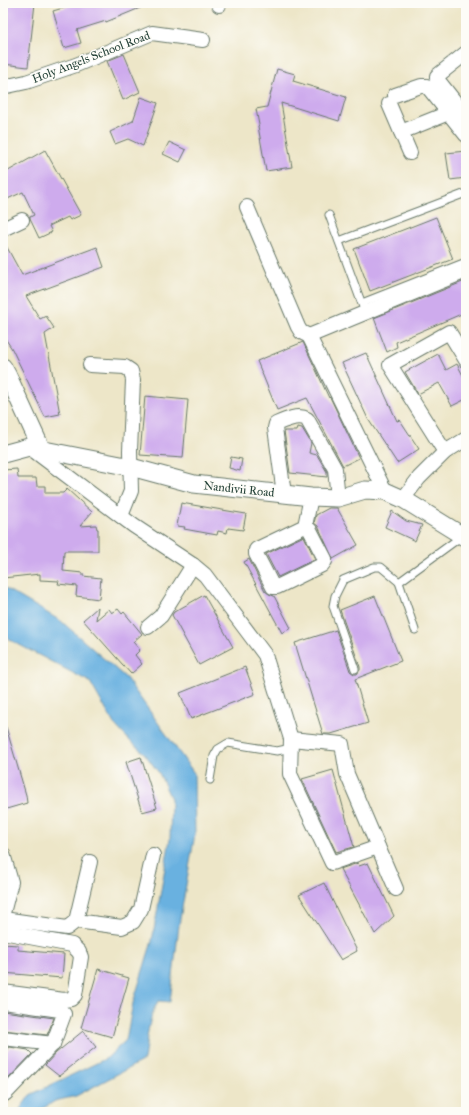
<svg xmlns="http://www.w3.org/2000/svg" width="469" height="1115" viewBox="0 0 469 1115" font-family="'IM FELL Great Primer',serif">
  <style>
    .water { fill: #69b1e0; stroke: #44778a }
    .building { fill: #ceabed }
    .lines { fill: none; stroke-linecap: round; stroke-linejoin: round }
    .service-casing { stroke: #677868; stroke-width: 9 }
    .minor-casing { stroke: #677868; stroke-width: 16 }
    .tertiary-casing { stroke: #677868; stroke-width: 19 }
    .service { stroke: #fff; stroke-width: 7 }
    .minor { stroke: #fff; stroke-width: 14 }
    .tertiary { stroke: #fff; stroke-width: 17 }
    .labels { text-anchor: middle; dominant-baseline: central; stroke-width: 3; stroke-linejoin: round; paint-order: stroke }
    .street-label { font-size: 12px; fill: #1f3d34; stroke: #fdfcf7 }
  </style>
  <rect width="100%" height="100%" fill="#fdfcf7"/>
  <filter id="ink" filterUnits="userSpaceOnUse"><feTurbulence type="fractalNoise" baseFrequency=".025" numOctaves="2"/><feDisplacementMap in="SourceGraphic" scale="8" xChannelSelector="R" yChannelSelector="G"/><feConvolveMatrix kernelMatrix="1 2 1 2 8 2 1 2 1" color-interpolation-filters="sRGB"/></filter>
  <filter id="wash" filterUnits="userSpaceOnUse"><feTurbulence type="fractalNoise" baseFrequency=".012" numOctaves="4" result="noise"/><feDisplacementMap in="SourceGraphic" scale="16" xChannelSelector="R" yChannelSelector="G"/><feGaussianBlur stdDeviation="0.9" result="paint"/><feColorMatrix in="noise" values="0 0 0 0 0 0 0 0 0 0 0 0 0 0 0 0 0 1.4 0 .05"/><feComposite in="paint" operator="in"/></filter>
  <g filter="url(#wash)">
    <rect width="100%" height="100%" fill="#ede6c8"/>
    <path class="water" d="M3,587L61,621L126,678L194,773L195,834L179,925L170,1002L158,1001C148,1018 147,1040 144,1060L76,1096L55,1101L37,1112H18L30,1095L107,1058L126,1040L133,1003L152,941L170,839L171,799L159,773L144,753L130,741L114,724L90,682L12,641L3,633Z"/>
    <g id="blocks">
      <g class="building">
        <polygon points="7,3 35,3 28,67 3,64 3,39"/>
        <polygon points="80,3 152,3 106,22 106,21 77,30 81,43 64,48 53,11"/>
        <polygon points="124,54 140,92 123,100 107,61"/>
        <polygon points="277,69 295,74 293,81 346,97 339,121 281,103 292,167 266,171 258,126 259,125 256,109 267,107"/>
        <polygon points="141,97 158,103 143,146 128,139 115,144 110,132 133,121"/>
        <polygon points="169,142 186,150 180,162 163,154"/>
        <polygon points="45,150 81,215 70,220 68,217 49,226 52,232 39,238 30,219 30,217 34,215 23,192 3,201 3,174"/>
        <polygon points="466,151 466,178 450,180 446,153"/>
        <polygon points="436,217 453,259 370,291 354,249"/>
        <polygon points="3,240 22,275 97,247 104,267 26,296 40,319 46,316 54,328 45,334 60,414 45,417 12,349 3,335"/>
        <polygon points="465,281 466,283 466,312 396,342 397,347 387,352 374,318"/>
        <polygon points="303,342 329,398 330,397 359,458 343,466 307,398 277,410 257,361"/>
        <polygon points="366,353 397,421 400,420 419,449 397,463 368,419 342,363"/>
        <polygon points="438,354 446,370 457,364 466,381 466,399 452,406 439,383 418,394 405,372"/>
        <polygon points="145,396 188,400 183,458 140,455"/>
        <polygon points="298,427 302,428 311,443 309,453 317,455 327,472 327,477 290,473 284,431 297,431"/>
        <polygon points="231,457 242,459 240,471 229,468"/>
        <polygon points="17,469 18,478 36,478 37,486 45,486 45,493 63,493 67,489 92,512 80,526 96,525 97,529 98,529 98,551 64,551 63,571 83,573 83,576 101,578 99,599 76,596 77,586 58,584 59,581 40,580 40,574 3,578 3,470"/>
        <polygon points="181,503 246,514 243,530 228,528 227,533 218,531 217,535 184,529 185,527 177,526"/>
        <polygon points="329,508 337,508 358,545 333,559 318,526 314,523 316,515"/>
        <polygon points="392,511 406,521 422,525 415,541 385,527"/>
        <polygon points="304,536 315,559 278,577 266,554"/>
        <polygon points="249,559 265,591 269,594 274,596 291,628 282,633 244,562"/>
        <polygon points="204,595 233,647 199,665 172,615 174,612"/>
        <polygon points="375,596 401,661 355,679 368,723 331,734 323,734 295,643 336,630 350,671 354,674 357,674 360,670 360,667 340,610"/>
        <polygon points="98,607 96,620 109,609 112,613 118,609 122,614 124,612 142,634 133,642 140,650 135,655 142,664 131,674 83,620"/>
        <polygon points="245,667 255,694 191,719 180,693"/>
        <polygon points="3,727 6,727 26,795 27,803 3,810"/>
        <polygon points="141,757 157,808 142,812 126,762"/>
        <polygon points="333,770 354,847 336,852 302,779"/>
        <polygon points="358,863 359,866 368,863 394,916 375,934 340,869"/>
        <polygon points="324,883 357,951 341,960 299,895"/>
        <polygon points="3,944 18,945 18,950 64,954 62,978 3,973"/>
        <polygon points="98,969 129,978 112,1037 81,1028"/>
        <polygon points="3,1011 54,1018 47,1035 3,1030"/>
        <polygon points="83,1031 96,1047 59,1076 45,1065 56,1053"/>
        <polygon points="10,1047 28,1050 32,1054 8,1079 3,1074 3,1055"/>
      </g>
    </g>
  </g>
  <g filter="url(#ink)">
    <use href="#blocks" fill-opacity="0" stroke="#677868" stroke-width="1"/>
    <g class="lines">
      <defs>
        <g id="service">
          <polyline points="329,215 363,307"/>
          <polyline points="339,241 466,193"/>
          <polyline points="362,303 466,262"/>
          <polyline points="415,630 399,582 462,536"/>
          <polyline points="355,669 333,606 335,596 343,580 374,567 381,567 399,582"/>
          <polyline points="210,780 214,756 218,749 228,743 277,751 291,748"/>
        </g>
        <g id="minor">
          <polyline points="219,5 219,3"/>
          <polyline points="466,53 437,76 437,79 466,116"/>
          <polyline points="3,87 26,82 76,65 152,33 203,40"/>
          <polyline points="395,95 421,86 427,86 466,135"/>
          <polyline points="389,104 410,153"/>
          <polyline points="401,132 456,110"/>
          <polyline points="247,207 298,327 301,332 309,336"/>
          <polyline points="3,229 22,220"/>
          <polyline points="90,365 125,367 131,371 133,380 130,451 131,491 121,516"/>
          <polyline points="29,447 134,526 193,565 205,575 265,655 291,739 290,774 332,863 378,847"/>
          <polyline points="445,452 390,365 449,332 466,360"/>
          <polyline points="385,491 309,336 466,271"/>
          <path d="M284,494L275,428L276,424C285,420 298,414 307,419L335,469L338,498"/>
          <polyline points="403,499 419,478 445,452 466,439"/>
          <polyline points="305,526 257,549 256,550 256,554 273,587 277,587 322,565 325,561 325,559 310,530 305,526 311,497"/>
          <polyline points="148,627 161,616 193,565"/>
          <polyline points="291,739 342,744 347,774 396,889"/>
          <polyline points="3,854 11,882 3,913"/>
          <polyline points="3,919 67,928 76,921 122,927 133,922 141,909 153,855"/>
          <polyline points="76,921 90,862"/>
          <polyline points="3,932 72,945 79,952 81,957 75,995 71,999 64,1000 3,992"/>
          <polyline points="3,1002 60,1010 64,1014 53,1044 3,1038"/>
          <polyline points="3,1095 6,1093 53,1044"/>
        </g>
        <g id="tertiary">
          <polyline points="3,367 8,376 42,450"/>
          <polyline points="3,454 29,447 131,467 194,484 311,497 338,498 365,490 385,491 403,499 466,538"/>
        </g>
      </defs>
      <use href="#service" class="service-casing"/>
      <use href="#minor" class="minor-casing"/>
      <use href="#tertiary" class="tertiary-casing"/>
      <use href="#service" class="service"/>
      <use href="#minor" class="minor"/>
      <use href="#tertiary" class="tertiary"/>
    </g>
  </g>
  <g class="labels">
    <g class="street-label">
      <text transform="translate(91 57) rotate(-21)">Holy Angels School Road</text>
      <text transform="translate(239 489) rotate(6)">Nandivii Road</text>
    </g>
  </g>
  <rect width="469" height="1115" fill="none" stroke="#fdfcf7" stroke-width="16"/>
</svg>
